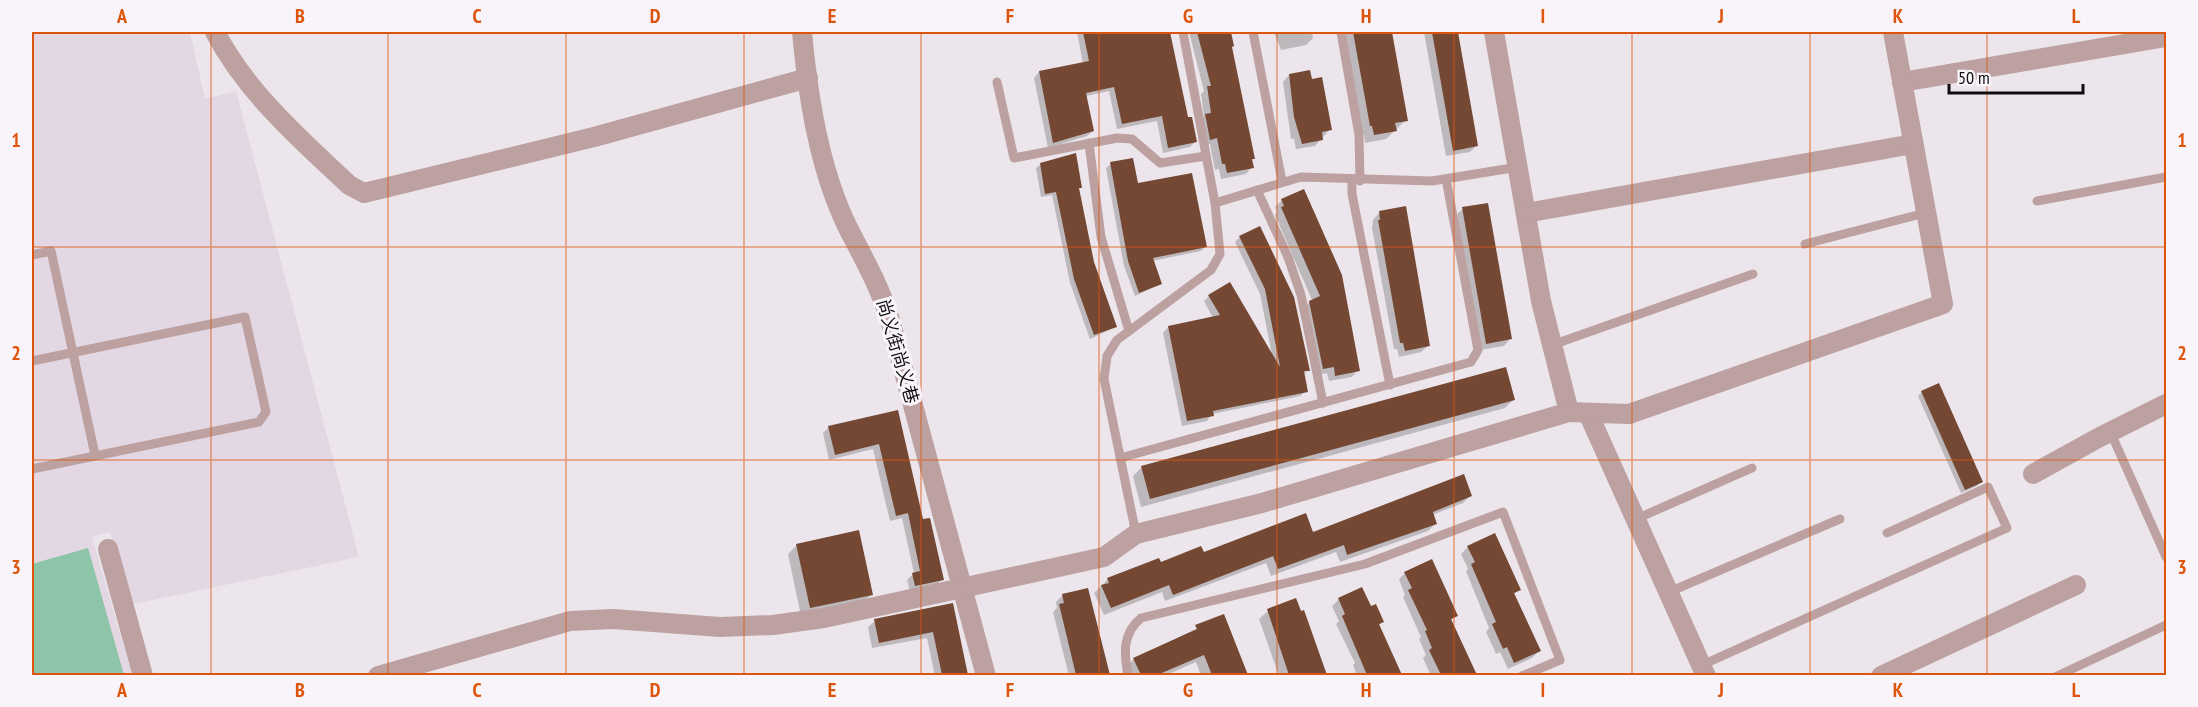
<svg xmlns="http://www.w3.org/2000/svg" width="2198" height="707" viewBox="0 0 2198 707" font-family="'PT Sans Narrow','Noto Sans SC',sans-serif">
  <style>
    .built { fill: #e2d7e2 }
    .green { fill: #8ec4a8 }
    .shadow { fill: #0003 }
    .building { fill: #744833 }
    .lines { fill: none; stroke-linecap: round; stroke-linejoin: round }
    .lane { stroke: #bca1a0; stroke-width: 9 }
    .street { stroke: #bca1a0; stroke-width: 20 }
    .grid { fill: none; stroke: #dd550c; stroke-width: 1.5; stroke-opacity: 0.55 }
    .labels { text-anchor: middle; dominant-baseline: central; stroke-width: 6; stroke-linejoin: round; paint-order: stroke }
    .street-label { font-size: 18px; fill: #100f10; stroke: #f9f4f9 }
    .neatline { fill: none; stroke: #dd550c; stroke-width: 2 }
    .grid-label { font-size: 20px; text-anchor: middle; font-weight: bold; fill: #dd550c }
  </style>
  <rect width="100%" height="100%" fill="#ece6ec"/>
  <polygon class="built" points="39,32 190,32 205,99 236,91 359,557 129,605 110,532 92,537 132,675 32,675 32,33"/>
  <polygon class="green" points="88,548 124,675 32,675 32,564"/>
  <g class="shadow">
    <polygon points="1077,32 1168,32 1186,119 1195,142 1190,147 1163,153 1157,121 1117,129 1109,91 1086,96 1093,131 1087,136 1048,148 1034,78 1039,72 1083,64"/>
    <polygon points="1189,32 1230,32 1233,46 1230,48 1254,158 1251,161 1252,167 1246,174 1221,179 1219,169 1215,170 1210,144 1204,145 1199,122 1204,117 1201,94 1204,91"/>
    <polygon points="1274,32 1312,32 1313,38 1306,45 1281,50"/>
    <polygon points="1343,32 1391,32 1406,120 1386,139 1365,143 1364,134 1361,134"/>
    <polygon points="1424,32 1457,32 1477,145 1470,152 1446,156"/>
    <polygon points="1289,75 1330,129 1315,146 1296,149 1294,139 1291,139 1283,82"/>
    <polygon points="1041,164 1080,187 1078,189 1093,263 1115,327 1090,339 1070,283 1052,195 1041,197 1036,168"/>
    <polygon points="1111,164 1205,247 1201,251 1152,261 1160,284 1135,296 1124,266 1106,168"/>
    <polygon points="1282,200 1358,370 1352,377 1329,381 1327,373 1317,375 1303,309 1312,300 1275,215 1277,212 1275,207"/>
    <polygon points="1463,209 1510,339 1504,346 1480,350 1456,215"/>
    <polygon points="1379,213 1428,346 1421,352 1399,357 1397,349 1394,349 1372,228 1373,220"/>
    <polygon points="1240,237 1308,370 1303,375 1306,391 1300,396 1212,414 1207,421 1182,426 1163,333 1168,327 1213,318 1204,301 1209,296 1272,355 1260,294 1235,242"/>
    <polygon points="1922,392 1981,482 1977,486 1961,493 1918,396"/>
    <polygon points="1514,399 1505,408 1141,507 1133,476 1142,467"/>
    <polygon points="897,411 922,521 942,579 936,585 910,591 907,580 914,573 902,518 890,521 873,449 829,460 823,433 829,427"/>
    <polygon points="1470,496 1463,503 1432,515 1435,524 1428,531 1340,562 1336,552 1271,576 1266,563 1165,601 1162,592 1104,615 1094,593 1108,579 1160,564 1312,534"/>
    <polygon points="797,545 871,595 862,603 801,616 788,554"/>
    <polygon points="1468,547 1519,589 1513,595 1539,651 1532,658 1508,669 1500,652 1496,654 1486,632 1489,628 1466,571 1468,569 1461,554"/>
    <polygon points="1405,573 1456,616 1450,621 1475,676 1431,676 1423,658 1426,655 1419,639 1421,637 1403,597 1405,595 1399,579"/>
    <polygon points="1087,590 1108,676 1069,676 1053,612 1057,608 1056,602 1062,596"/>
    <polygon points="1339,599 1370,608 1382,622 1378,626 1401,676 1357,676 1353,665 1355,663 1336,624 1339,621 1332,606"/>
    <polygon points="951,605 966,676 935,676 927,638 872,648 868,627 875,621"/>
    <polygon points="1268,611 1303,612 1326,676 1279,676 1259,619"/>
    <polygon points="1223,616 1247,676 1201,676 1196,662 1164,676 1130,676 1126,667 1134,659"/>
  </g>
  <g class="building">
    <polygon points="1083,32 1170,32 1188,117 1192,117 1197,142 1168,148 1162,116 1122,124 1114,87 1086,93 1094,131 1053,143 1039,71 1089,61"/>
    <polygon points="1197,32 1231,32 1234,46 1232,47 1255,159 1252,159 1254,168 1227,173 1225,164 1222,164 1217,138 1210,140 1205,114 1211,113 1207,86 1211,86"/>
    <polygon points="1353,32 1392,32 1408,121 1395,123 1397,131 1374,135 1372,126 1370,126"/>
    <polygon points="1432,32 1458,32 1478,146 1453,151"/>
    <polygon points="1310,70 1312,79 1322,77 1332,130 1322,132 1323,140 1302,144 1294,117 1289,74"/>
    <polygon points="1076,153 1082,188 1079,188 1094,262 1117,327 1094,335 1074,279 1056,192 1045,194 1040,163"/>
    <polygon points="1133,158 1138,183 1192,173 1207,247 1153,258 1162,284 1139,293 1128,261 1110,162"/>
    <polygon points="1304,189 1342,275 1360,371 1335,376 1334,367 1323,369 1309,301 1320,296 1281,207 1284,206 1281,199"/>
    <polygon points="1488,203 1512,339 1486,344 1462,207"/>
    <polygon points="1406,206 1430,346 1405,351 1403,343 1400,343 1378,220 1380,220 1379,211"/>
    <polygon points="1260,226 1294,297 1310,371 1304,371 1308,392 1213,411 1214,416 1187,421 1168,326 1220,315 1208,295 1230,282 1280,367 1265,289 1239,236"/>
    <polygon points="1506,367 1515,400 1150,499 1141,466"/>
    <polygon points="1939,383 1983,482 1965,490 1921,391"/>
    <polygon points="898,410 923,519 930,518 944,580 915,586 912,573 920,571 908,513 896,516 879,444 835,455 828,426"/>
    <polygon points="1464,474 1472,496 1433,512 1437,524 1347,555 1344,545 1278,569 1273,556 1173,595 1169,585 1111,608 1101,585 1109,583 1107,578 1159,558 1161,562 1201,546 1204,552 1306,513 1313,532"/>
    <polygon points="859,530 873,595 810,608 796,544"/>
    <polygon points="1495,533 1521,590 1514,593 1541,651 1514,663 1507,647 1503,649 1492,624 1496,622 1471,564 1475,562 1467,546"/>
    <polygon points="1432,559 1458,616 1451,619 1477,675 1441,675 1429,650 1432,648 1425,631 1427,630 1408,590 1412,588 1404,572"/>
    <polygon points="1362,587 1371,606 1376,604 1384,622 1379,624 1402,675 1367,675 1342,616 1345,614 1338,598"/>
    <polygon points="1088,588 1110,675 1076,675 1059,604 1064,603 1062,594"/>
    <polygon points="1296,598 1301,611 1304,610 1327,675 1289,675 1267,609"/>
    <polygon points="953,603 968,675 942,675 933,632 879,643 874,619"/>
    <polygon points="1224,614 1248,675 1212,675 1204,655 1157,675 1141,675 1133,658 1197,629 1195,625"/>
  </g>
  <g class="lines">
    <g class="lane">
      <polyline points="1253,32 1282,181"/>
      <polyline points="1341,32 1359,135 1360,181"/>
      <polyline points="997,82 1014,158 1117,138 1132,139 1160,163 1206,156"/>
      <polyline points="1089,143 1101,237 1129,331"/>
      <polyline points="1352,180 1352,194 1390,385"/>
      <polyline points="1257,190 1288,257 1301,295 1323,403"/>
      <polyline points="2037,201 2166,177"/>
      <polyline points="1215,203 1301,177 1432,181 1518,167"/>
      <polyline points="1805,244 1925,213"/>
      <polyline points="32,255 51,251 95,455"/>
      <polyline points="1552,345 1753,274"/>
      <polyline points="32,361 245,317 266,412 259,422 32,469"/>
      <polyline points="2110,431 2166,557"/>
      <polyline points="1120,458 1471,362 1478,350 1446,179"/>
      <polyline points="1636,519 1752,468"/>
      <polyline points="1136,534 1104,379 1107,356 1117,340 1211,270 1220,254 1215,203 1183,32"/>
      <polyline points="1669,592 1840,519"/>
      <polyline points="1702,665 2007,528 1988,487 1887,533"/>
      <path d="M1128,676C1124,653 1122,634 1141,618L1365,564L1503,512L1560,660L1522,676"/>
      <polyline points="2057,676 2166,625"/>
    </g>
    <g class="street">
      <path d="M215,32C247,93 300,139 349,185L364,193L594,137L808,78"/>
      <path d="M802,32C808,96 819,169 848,228C864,259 880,287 890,320L986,676"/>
      <polyline points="1494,32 1541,301 1569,412"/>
      <polyline points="1902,82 2166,37"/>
      <polyline points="1526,213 1913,144"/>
      <polyline points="1588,413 1706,676"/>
      <polyline points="2033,474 2098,438 2166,404"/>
      <polyline points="108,549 143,676"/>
      <polyline points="378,676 570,621 613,619 720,627 773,625 824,618 1104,557 1136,534 1262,503 1569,412 1629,414 1943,304 1893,32"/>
      <polyline points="1881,676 2076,585"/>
    </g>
  </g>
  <path class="grid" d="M211,32V676M388,32V676M566,32V676M744,32V676M921,32V676M1099,32V676M1277,32V676M1454,32V676M1632,32V676M1810,32V676M1987,32V676M32,247H2166M32,460H2166"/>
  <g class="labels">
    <g class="street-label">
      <text transform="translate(898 351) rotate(74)">尚义街尚义巷</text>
    </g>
  </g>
  <rect width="2198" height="707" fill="none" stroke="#f9f4f9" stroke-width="66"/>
  <path d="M1949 84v9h134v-9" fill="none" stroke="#100f10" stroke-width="3"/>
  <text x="1958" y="84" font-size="18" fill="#100f10" stroke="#f9f4f9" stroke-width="4.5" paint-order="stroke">50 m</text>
  <rect x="33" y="33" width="2132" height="641" class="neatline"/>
  <g class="grid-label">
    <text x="122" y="23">A</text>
    <text x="300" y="23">B</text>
    <text x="477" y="23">C</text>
    <text x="655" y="23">D</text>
    <text x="832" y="23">E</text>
    <text x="1010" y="23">F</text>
    <text x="1188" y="23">G</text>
    <text x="1366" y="23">H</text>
    <text x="1543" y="23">I</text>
    <text x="1721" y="23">J</text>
    <text x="1898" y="23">K</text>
    <text x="2076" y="23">L</text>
    <text x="16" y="147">1</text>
    <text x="2182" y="147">1</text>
    <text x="16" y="360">2</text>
    <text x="2182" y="360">2</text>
    <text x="16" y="574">3</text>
    <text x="2182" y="574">3</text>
    <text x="122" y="697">A</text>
    <text x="300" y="697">B</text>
    <text x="477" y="697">C</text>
    <text x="655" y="697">D</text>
    <text x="832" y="697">E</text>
    <text x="1010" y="697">F</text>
    <text x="1188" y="697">G</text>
    <text x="1366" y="697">H</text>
    <text x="1543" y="697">I</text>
    <text x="1721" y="697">J</text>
    <text x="1898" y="697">K</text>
    <text x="2076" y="697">L</text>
  </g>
</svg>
